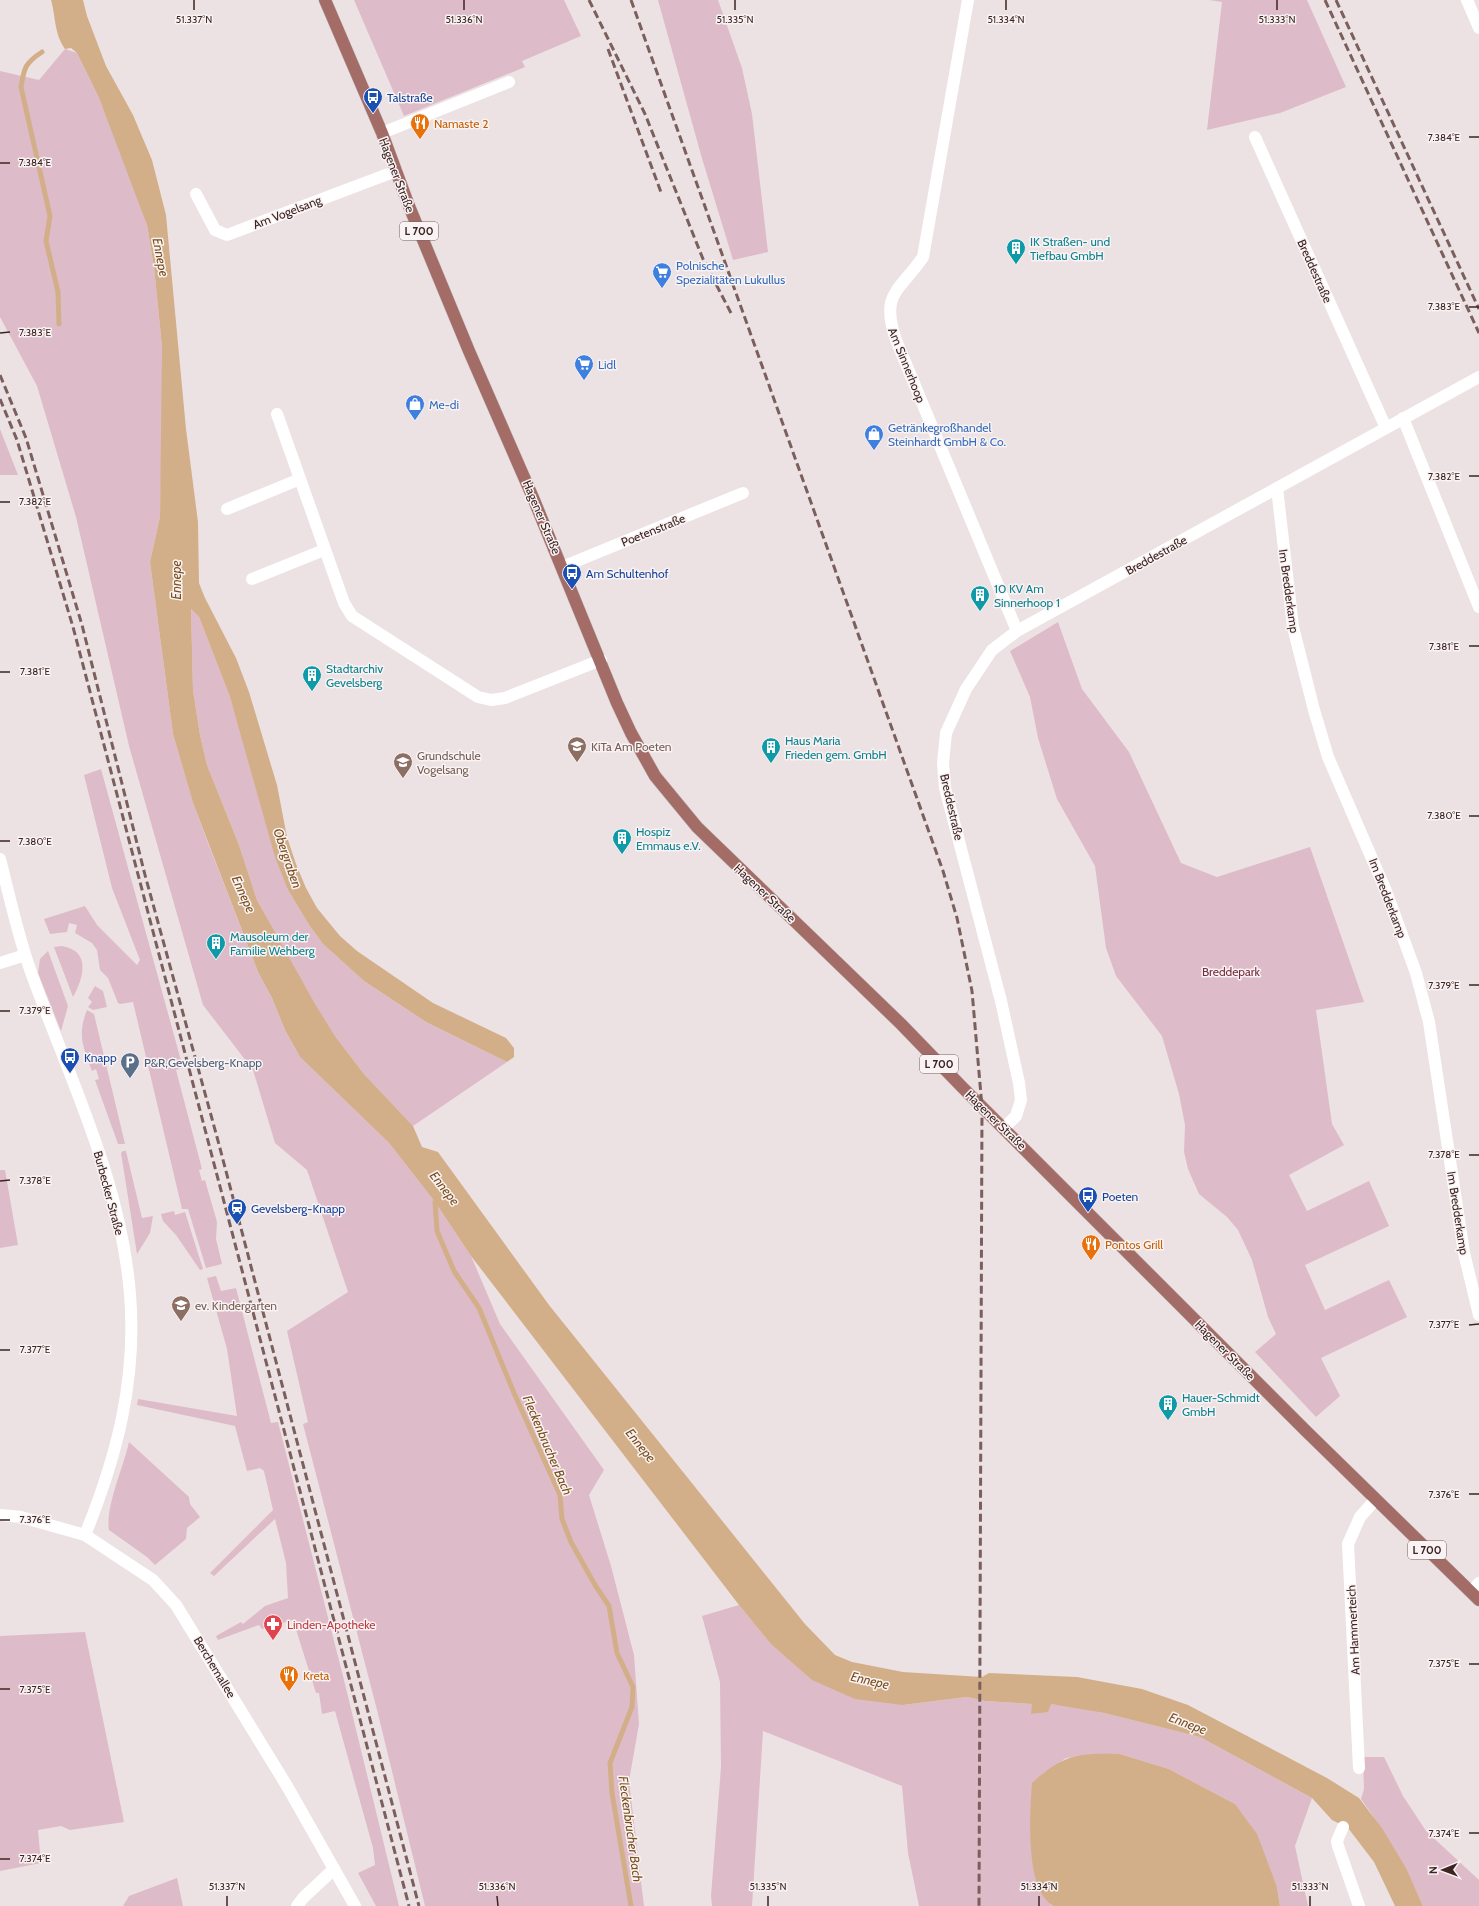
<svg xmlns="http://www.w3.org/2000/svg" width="1479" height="1906" viewBox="0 0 1479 1906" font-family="Cabin,sans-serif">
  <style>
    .green { fill: #debbc8 }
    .water { fill: #d3af89 }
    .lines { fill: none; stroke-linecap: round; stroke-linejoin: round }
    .stream { stroke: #d3af89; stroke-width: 5 }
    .major-casing { stroke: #c5bdbd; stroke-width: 13 }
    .minor { stroke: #fff; stroke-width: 12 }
    .major { stroke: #a36c66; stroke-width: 12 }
    .rail { stroke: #7a5f5c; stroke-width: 3; stroke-dasharray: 8 4; stroke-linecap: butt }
    .ticks { fill: none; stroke: #3e2422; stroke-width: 1.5 }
    .labels { text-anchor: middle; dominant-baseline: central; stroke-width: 3; stroke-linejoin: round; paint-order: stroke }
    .shield { fill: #f9f3f4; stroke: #766261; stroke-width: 1 }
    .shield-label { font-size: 11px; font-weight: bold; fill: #3e2422 }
    .transit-label { font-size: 12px; fill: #164399; stroke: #f9f3f4; text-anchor: start }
    .food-label { font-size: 12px; fill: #c56008; stroke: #f9f3f4; text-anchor: start }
    .street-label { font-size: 12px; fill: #3e2422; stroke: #f9f3f4 }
    .culture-label { font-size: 12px; fill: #0d838f; stroke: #f9f3f4; text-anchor: start }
    .shop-label { font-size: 12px; fill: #366cbe; stroke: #f9f3f4; text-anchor: start }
    .education-label { font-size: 12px; fill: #785e54; stroke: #f9f3f4; text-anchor: start }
    .park-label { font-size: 12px; fill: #762b3e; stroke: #f9f3f4 }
    .service-label { font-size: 12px; fill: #4e5e75; stroke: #f9f3f4; text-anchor: start }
    .health-label { font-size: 12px; fill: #be3a42; stroke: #f9f3f4; text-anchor: start }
    .water-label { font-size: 13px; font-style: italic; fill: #7b4e1a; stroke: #f9f3f4 }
    .ticks-label { font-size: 10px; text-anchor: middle; fill: #3e2422; stroke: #f9f3f4; stroke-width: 3; stroke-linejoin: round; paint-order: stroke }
  </style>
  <rect width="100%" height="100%" fill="#ede2e3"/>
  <g class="green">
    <polygon points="354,0 564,0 581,36 522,61 525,67 404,116"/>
    <polygon points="658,0 718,0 742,68 752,114 768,252 733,260 701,155"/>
    <polygon points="1209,0 1307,0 1346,87 1280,113 1207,130 1222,2"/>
    <polygon points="65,49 77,53 99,98 134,185 147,225 154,267 162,347 162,438 160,517 150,562 173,734 193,803 208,843 258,972 272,998 285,1030 300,1057 389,1143 435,1202 471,1256 500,1324 604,1470 589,1495 611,1566 634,1655 639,1724 629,1781 644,1906 425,1906 377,1710 303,1424 308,1422 287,1331 348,1292 307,1170 275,1143 253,1070 203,1005 129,746 76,517 37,386 0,317 0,71 39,80"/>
    <polygon points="0,429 18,475 0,475"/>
    <polygon points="191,609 199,617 230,697 288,890 309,925 323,944 364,981 426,1022 507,1062 413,1126 364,1074 335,1036 314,1004 257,900 239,845 207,765 200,735 193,690"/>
    <polygon points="1058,622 1082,689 1129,752 1181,863 1217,877 1310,847 1364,1002 1316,1010 1332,1124 1344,1145 1289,1175 1307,1211 1369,1181 1389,1226 1305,1265 1325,1310 1389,1280 1407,1317 1321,1358 1340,1396 1316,1417 1255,1352 1276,1334 1268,1317 1252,1260 1238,1230 1227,1217 1199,1194 1188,1169 1184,1152 1185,1125 1179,1094 1162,1036 1116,976 1106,948 1095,866 1057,799 1038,738 1030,697 1010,651"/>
    <polygon points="101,769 183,1068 176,1070 202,1169 199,1170 202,1181 205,1180 217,1222 216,1239 222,1264 206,1268 188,1209 182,1209 133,1002 120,1004 118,1003 108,978 100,970 97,950 92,943 75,933 77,925 69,923 67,932 50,934 44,919 85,906 97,925 137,965 140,960 112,888 84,775"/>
    <path d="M62,946C92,951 83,979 73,997L54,947Z"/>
    <polygon points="48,951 68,1006 61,1031 38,973 40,959"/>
    <polygon points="95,986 103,991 107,1007 93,1010 88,1007 92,1002 88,998"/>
    <path d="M87,1010L94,1014L125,1144H118L95,1080L99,1079L96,1069L92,1071C83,1047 77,1035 87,1010Z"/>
    <polygon points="123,1151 126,1151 142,1218 153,1216 150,1233 137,1254 121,1153"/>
    <polygon points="0,1170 5,1170 18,1245 0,1248"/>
    <polygon points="174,1211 175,1215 185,1212 203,1269 200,1270 176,1235 163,1221 161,1214"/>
    <polygon points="216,1276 221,1291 236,1288 271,1423 278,1422 343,1676 399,1906 376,1906 358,1873 375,1865 373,1848 335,1711 322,1714 319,1693 316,1693 293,1620 262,1629 259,1625 218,1640 216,1636 241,1622 243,1624 265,1606 288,1598 286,1563 275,1519 214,1576 210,1573 273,1510 264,1471 260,1468 247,1471 235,1426 137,1405 138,1399 237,1416 227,1349 207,1278"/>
    <path d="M129,1442L189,1497L190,1504L200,1517L187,1528L186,1539L155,1565L147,1557L109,1530C105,1507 124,1466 129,1442Z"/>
    <polygon points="739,1605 770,1643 903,1705 967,1697 985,1701 1032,1704 1032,1714 1051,1704 1068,1706 1104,1713 1200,1737 1312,1798 1295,1846 1308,1906 1280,1906 1277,1887 1235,1804 1169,1769 1120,1754 1066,1758 1042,1774 1050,1904 1054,1906 919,1906 908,1853 902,1786 763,1731 752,1906 712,1906 711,1896 721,1767 720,1682 702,1616"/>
    <polygon points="85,1632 124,1822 70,1830 61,1826 38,1830 41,1863 0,1871 0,1636"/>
    <path d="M1363,1757H1384L1403,1796L1426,1831L1479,1880V1906H1423C1406,1867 1386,1833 1361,1799L1364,1789Z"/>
    <polygon points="177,1878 183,1906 123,1906 129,1896"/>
  </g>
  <g class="water">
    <path d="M51,0H83L87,16L106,66L133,115L152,160L166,215L186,429L198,522L199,583L205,598L236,658L249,692L277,785L287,837L296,864L306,888L317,908L340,936L357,951L433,1003L506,1038L514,1048V1057L507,1062L426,1022L364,981L323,944L309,925L288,890L275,857L230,697L199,617L191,609L193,690L200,735L207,765L239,845L257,900L315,1004L335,1036L364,1074L413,1126L422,1147L438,1152L549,1305L805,1624L835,1655L852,1662L903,1672L982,1677L989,1673L1077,1677L1142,1689L1188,1705L1327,1778L1359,1798L1382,1828L1406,1868L1423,1906H1395L1374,1862L1348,1828L1332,1820L1312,1798L1200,1737L1104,1713L1051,1704L1048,1712L1031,1714L1032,1704L985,1701L967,1697L903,1705L855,1699L812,1680L770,1643L739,1605L471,1256L435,1202L389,1143L300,1057L285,1030L272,998L258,972L193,803L173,734L150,562L160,517L162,347L154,267L147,225L99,98L77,53L71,48L65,49C54,33 56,18 51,0Z"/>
    <path d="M1120,1754L1169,1769L1235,1804L1257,1834L1277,1887L1280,1906H1054C1024,1892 1030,1811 1032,1783C1063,1754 1079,1753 1120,1754Z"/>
  </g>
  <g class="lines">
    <g class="stream">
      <path d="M42,52C25,63 24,68 21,87L50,216L46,241L58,292L59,324"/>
      <polyline points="438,1196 435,1202 437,1231 454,1271 479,1308 514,1393 560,1495 562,1519 571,1542 595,1585 609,1606 617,1653 633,1687 632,1707 610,1763 612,1793 631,1906"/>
    </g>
    <defs>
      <polyline id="major" points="325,0 382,133 409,206 469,351 534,500 617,703 631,733 655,776 697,827 901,1024 962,1087 1306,1431 1479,1600"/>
    </defs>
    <use href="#major" class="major-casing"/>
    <g class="minor">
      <path d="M968,0L923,257C899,292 880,293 896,340L1017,631"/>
      <polyline points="1467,0 1479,28"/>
      <polyline points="382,133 509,82"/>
      <polyline points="1255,137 1386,428"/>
      <polyline points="196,194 215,230 227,235 396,171"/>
      <polyline points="277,414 344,603 352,616 478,697 491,700 505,698 601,660"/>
      <polyline points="1403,418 1479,607"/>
      <polyline points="1277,488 1293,627 1314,710 1328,757 1386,891 1416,973 1429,1022 1464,1253 1479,1315"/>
      <polyline points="227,509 300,479"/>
      <polyline points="562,567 743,493"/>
      <polyline points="252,579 324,550"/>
      <path d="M0,859C10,898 18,937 32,975C70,1079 121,1182 130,1294C137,1380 117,1456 85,1535"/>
      <polyline points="0,963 25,955"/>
      <polyline points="1004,1128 1016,1116 1021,1100 1019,1083 1001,1001 945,788 943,763 946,733 966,689 992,650 1017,631 1479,377"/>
      <polyline points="0,1515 21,1517 85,1535 153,1580 176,1605 287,1786 355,1906"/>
      <polyline points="1471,1592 1479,1583"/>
      <polyline points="1359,1768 1348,1544 1360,1517 1375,1500"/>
      <polyline points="1343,1827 1337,1841 1338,1846 1359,1906"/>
      <polyline points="297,1906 303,1898 334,1869"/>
    </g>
    <use href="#major" class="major"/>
    <g class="rail">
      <polyline points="589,0 645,114 703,259 732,315"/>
      <polyline points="631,0 943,871 957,918 972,991 982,1107 979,1906"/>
      <polyline points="1325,0 1479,333"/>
      <polyline points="1336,0 1479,309"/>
      <polyline points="608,49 662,195"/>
      <polyline points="0,375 26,438 82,625 145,875 217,1137 419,1906"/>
      <polyline points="0,399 17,440 73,627 409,1906"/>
    </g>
  </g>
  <path class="ticks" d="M194,0V10M464,0V10M735,0V10M1006,0V10M1277,0V10M1469,137H1479M0,163H10M1469,307H1479M0,333L10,332M1469,476H1479M0,502H10M1469,646H1479M0,672H10M1469,816H1479M0,841H10M1469,985H1479M0,1011H10M1469,1155H1479M0,1181L10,1180M1469,1325L1479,1324M0,1350H10M1469,1494H1479M0,1520H10M1469,1664H1479M0,1689H10M1469,1833H1479M0,1859H10M227,1896V1906M497,1896L498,1906M768,1896V1906M1039,1896V1906M1310,1896V1906"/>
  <defs>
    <symbol id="bus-pin" viewBox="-11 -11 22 30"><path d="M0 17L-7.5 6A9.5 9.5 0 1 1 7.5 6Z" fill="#1a4fb4" stroke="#f9f3f4"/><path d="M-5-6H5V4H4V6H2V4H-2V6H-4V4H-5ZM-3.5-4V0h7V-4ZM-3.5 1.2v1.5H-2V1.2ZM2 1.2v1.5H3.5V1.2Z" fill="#fff"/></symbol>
    <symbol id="restaurant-pin" viewBox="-11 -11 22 30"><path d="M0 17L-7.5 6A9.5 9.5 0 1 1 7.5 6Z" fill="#e8710a" stroke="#f9f3f4"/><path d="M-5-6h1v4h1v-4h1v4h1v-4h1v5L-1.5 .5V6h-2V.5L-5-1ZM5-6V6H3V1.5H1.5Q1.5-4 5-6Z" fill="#fff"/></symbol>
    <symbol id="building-pin" viewBox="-11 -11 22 30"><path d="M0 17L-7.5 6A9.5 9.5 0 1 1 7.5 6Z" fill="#0f9aa8" stroke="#f9f3f4"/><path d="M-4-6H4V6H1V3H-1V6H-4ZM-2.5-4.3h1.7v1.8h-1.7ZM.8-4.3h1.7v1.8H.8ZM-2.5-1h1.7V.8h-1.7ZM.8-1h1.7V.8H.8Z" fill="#fff"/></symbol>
    <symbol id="supermarket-pin" viewBox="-11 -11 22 30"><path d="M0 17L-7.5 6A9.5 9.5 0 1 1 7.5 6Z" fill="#3f7fe0" stroke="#f9f3f4"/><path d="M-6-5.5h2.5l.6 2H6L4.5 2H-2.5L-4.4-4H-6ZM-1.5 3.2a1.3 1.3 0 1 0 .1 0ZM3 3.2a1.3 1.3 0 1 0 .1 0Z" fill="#fff"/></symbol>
    <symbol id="shop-pin" viewBox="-11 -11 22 30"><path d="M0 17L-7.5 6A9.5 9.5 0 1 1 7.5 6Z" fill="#3f7fe0" stroke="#f9f3f4"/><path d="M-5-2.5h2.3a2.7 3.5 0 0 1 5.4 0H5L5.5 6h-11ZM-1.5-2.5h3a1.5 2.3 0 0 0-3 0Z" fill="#fff"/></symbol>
    <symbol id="school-pin" viewBox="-11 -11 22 30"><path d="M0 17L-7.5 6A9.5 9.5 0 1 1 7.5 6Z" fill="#8d6e63" stroke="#f9f3f4"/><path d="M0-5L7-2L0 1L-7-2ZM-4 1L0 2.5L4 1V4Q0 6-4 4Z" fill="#fff"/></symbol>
    <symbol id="parking-pin" viewBox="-11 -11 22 30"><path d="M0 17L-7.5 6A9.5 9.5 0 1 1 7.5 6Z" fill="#5c6f8a" stroke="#f9f3f4"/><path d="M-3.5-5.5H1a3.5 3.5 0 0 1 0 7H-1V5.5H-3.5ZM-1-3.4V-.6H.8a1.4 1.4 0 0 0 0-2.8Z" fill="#fff"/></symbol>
    <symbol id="station-pin" viewBox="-11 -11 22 30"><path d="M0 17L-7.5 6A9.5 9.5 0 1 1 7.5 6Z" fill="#1a4fb4" stroke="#f9f3f4"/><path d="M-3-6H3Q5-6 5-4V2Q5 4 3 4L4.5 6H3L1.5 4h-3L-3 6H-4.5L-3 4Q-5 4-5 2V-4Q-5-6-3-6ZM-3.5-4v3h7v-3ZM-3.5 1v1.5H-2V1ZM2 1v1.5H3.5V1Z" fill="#fff"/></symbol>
    <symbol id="pharmacy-pin" viewBox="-11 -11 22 30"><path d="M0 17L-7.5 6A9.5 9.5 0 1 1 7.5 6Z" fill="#e0444e" stroke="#f9f3f4"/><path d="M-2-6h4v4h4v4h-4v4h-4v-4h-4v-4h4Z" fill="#fff"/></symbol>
  </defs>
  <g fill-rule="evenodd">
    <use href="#bus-pin" x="362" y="86" width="22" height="30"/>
    <use href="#restaurant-pin" x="409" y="112" width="22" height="30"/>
    <use href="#building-pin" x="1005" y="237" width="22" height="30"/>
    <use href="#supermarket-pin" x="651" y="261" width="22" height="30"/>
    <use href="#supermarket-pin" x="573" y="353" width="22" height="30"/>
    <use href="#shop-pin" x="404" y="393" width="22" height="30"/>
    <use href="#shop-pin" x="863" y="423" width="22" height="30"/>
    <use href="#bus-pin" x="561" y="562" width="22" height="30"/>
    <use href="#building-pin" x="969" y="584" width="22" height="30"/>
    <use href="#building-pin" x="301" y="664" width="22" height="30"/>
    <use href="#school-pin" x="566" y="735" width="22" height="30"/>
    <use href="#building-pin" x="760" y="736" width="22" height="30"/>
    <use href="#school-pin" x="392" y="751" width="22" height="30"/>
    <use href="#building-pin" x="611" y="827" width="22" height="30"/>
    <use href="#building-pin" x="205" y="932" width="22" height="30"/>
    <use href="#bus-pin" x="59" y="1046" width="22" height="30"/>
    <use href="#parking-pin" x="119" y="1051" width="22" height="30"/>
    <use href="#bus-pin" x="1077" y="1185" width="22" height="30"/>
    <use href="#station-pin" x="226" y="1197" width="22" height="30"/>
    <use href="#restaurant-pin" x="1080" y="1233" width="22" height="30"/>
    <use href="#school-pin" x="170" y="1294" width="22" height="30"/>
    <use href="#building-pin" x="1157" y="1393" width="22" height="30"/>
    <use href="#pharmacy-pin" x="262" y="1613" width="22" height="30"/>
    <use href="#restaurant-pin" x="278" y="1664" width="22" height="30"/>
  </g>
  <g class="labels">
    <g class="shield">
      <rect x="400" y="222" width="38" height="18" rx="3"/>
      <rect x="920" y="1055" width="38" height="18" rx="3"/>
      <rect x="1408" y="1541" width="38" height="18" rx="3"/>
    </g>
    <g class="shield-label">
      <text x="419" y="231">L 700</text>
      <text x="939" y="1064">L 700</text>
      <text x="1427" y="1550">L 700</text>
    </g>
    <g class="transit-label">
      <text x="387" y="97">Talstraße</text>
      <text x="586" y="573">Am Schultenhof</text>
      <text x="84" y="1057">Knapp</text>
      <text x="1102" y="1196">Poeten</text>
      <text x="251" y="1208">Gevelsberg-Knapp</text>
    </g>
    <g class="food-label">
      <text x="434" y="123">Namaste 2</text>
      <text x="1105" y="1244">Pontos Grill</text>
      <text x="303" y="1675">Kreta</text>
    </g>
    <g class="street-label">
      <text transform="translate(397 175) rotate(69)">Hagener Straße</text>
      <text transform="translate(287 212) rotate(-21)">Am Vogelsang</text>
      <text transform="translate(1315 271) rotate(66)">Breddestraße</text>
      <text transform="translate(907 365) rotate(68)">Am Sinnerhoop</text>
      <text transform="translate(542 517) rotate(67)">Hagener Straße</text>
      <text transform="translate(653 530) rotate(-22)">Poetenstraße</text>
      <text transform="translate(1156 555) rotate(-29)">Breddestraße</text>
      <text transform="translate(1289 591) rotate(82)">Im Bredderkamp</text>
      <text transform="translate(952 807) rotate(77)">Breddestraße</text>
      <text transform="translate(765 893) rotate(43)">Hagener Straße</text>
      <text transform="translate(1388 898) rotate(69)">Im Bredderkamp</text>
      <text transform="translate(996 1120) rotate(44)">Hagener Straße</text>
      <text transform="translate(109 1193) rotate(75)">Burbecker Straße</text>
      <text transform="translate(1458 1213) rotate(81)">Im Bredderkamp</text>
      <text transform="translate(1225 1350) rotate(45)">Hagener Straße</text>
      <text transform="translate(1353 1630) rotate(-93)">Am Hammerteich</text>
      <text transform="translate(215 1667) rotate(59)">Berchemallee</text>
    </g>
    <g class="culture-label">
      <text x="1030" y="241">IK Straßen- und<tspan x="1030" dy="14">Tiefbau GmbH</tspan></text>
      <text x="994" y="588">10 KV Am<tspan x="994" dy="14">Sinnerhoop 1</tspan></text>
      <text x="326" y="668">Stadtarchiv<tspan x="326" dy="14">Gevelsberg</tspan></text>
      <text x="785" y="740">Haus Maria<tspan x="785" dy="14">Frieden gem. GmbH</tspan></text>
      <text x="636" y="831">Hospiz<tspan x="636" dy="14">Emmaus e.V.</tspan></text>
      <text x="230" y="936">Mausoleum der<tspan x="230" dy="14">Familie Wehberg</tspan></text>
      <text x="1182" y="1397">Hauer-Schmidt<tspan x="1182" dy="14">GmbH</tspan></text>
    </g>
    <g class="shop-label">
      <text x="676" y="265">Polnische<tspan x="676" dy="14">Spezialitäten Lukullus</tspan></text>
      <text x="598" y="364">Lidl</text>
      <text x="429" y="404">Me-di</text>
      <text x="888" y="427">Getränkegroßhandel<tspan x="888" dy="14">Steinhardt GmbH &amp; Co.</tspan></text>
    </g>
    <g class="education-label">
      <text x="591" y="746">KiTa Am Poeten</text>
      <text x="417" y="755">Grundschule<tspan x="417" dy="14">Vogelsang</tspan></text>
      <text x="195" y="1305">ev. Kindergarten</text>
    </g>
    <g class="park-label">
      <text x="1231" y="971">Breddepark</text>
    </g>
    <g class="service-label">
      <text x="144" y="1062">P&amp;R,Gevelsberg-Knapp</text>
    </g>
    <g class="health-label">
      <text x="287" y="1624">Linden-Apotheke</text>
    </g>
    <g class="water-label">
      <text transform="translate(161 257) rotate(79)">Ennepe</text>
      <text transform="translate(176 580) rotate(-90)">Ennepe</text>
      <text transform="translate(288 858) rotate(71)">Obergraben</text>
      <text transform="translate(244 894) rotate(66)">Ennepe</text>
      <text transform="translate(445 1188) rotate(52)">Ennepe</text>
      <text transform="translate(548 1445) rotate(67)">Fleckenbrucher Bach</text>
      <text transform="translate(641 1445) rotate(51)">Ennepe</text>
      <text transform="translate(870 1680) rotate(13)">Ennepe</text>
      <text transform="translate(1188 1723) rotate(21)">Ennepe</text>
      <text transform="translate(631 1829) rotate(82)">Fleckenbrucher Bach</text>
    </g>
  </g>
  <g class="ticks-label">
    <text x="194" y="23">51.337°N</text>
    <text x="464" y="23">51.336°N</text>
    <text x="735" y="23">51.335°N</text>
    <text x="1006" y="23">51.334°N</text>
    <text x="1277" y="23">51.333°N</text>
    <text x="1444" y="141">7.384°E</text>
    <text x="35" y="166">7.384°E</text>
    <text x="1444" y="310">7.383°E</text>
    <text x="35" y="336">7.383°E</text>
    <text x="1444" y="480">7.382°E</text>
    <text x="35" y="505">7.382°E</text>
    <text x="1444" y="650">7.381°E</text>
    <text x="35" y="675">7.381°E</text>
    <text x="1444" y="819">7.380°E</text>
    <text x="35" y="845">7.380°E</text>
    <text x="1444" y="989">7.379°E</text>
    <text x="35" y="1014">7.379°E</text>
    <text x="1444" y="1158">7.378°E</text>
    <text x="35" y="1184">7.378°E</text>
    <text x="1444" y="1328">7.377°E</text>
    <text x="35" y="1353">7.377°E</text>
    <text x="1444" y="1498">7.376°E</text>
    <text x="35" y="1523">7.376°E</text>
    <text x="1444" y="1667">7.375°E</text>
    <text x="35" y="1693">7.375°E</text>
    <text x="1444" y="1837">7.374°E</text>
    <text x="35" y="1862">7.374°E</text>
    <text x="227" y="1890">51.337°N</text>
    <text x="497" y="1890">51.336°N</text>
    <text x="768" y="1890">51.335°N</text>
    <text x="1039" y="1890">51.334°N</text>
    <text x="1310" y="1890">51.333°N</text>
  </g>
  <g transform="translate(1443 1870) rotate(269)" stroke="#f9f3f4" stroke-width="3" paint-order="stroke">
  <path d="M0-3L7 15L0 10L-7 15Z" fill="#3e2422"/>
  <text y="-6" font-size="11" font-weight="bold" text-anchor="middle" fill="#3e2422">N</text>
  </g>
</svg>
